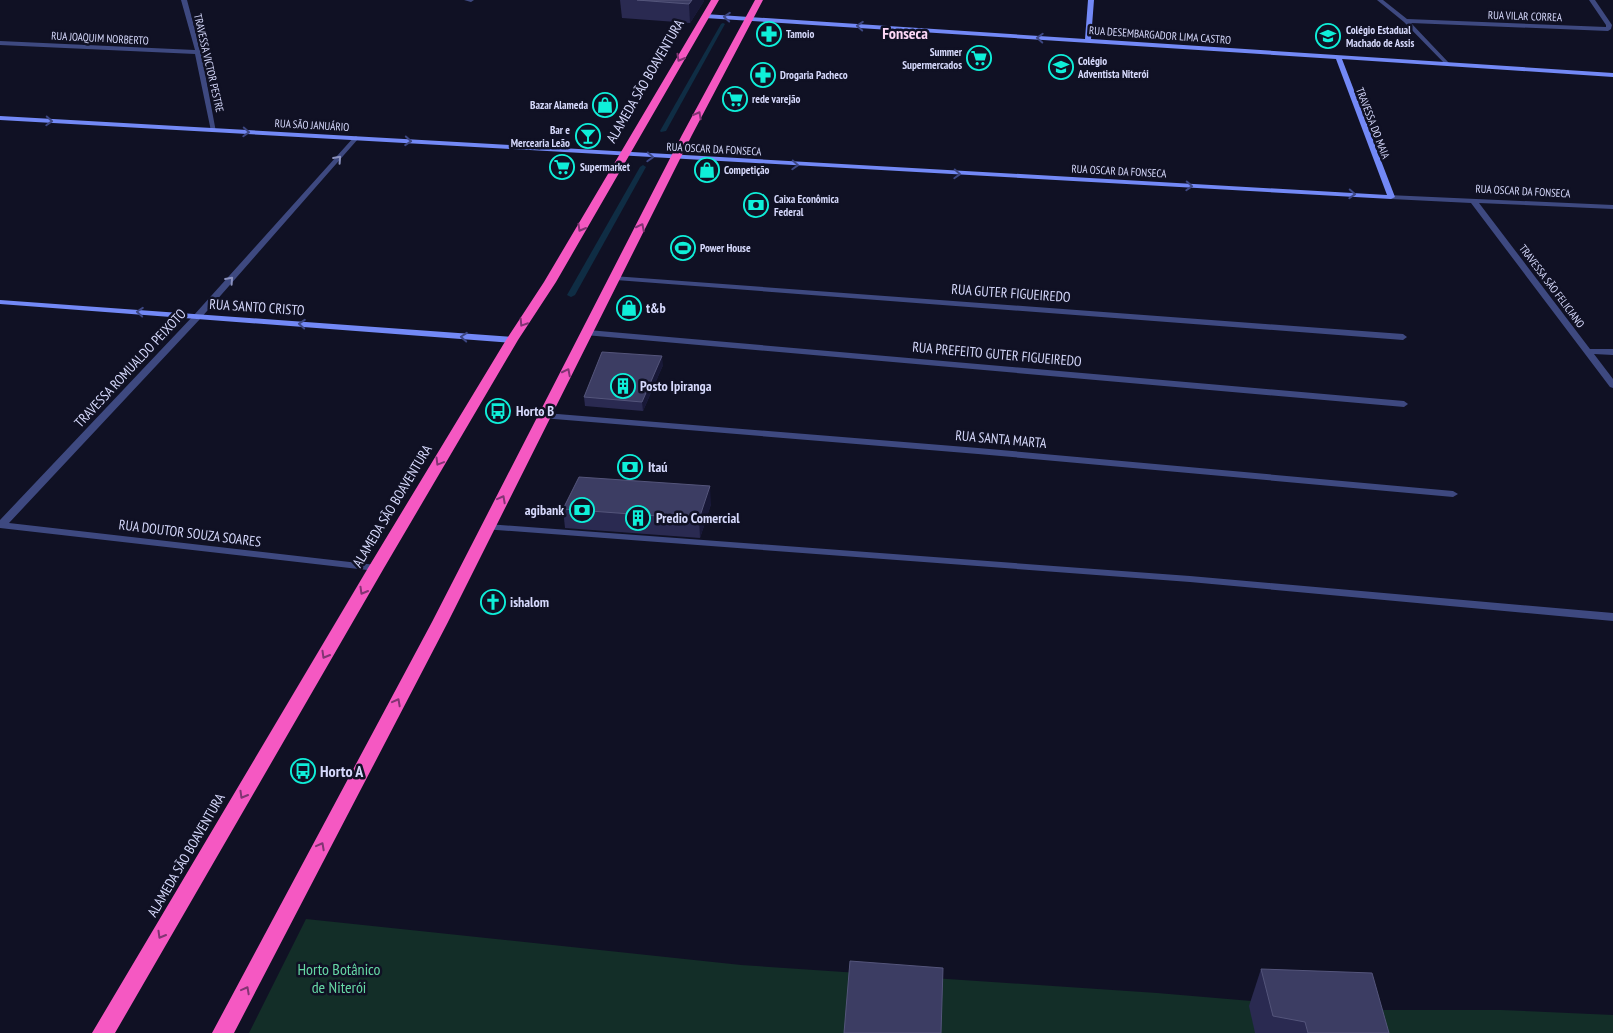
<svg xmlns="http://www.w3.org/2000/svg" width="1613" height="1033" viewBox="0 0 1613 1033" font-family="'PT Sans Narrow',sans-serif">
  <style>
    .green { fill: #132e28 }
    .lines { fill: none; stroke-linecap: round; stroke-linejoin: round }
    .stream { fill: #0f2d44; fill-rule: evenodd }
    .street { fill: #3e4980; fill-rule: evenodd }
    .secondary { fill: #7389f6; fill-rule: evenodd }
    .highway { fill: #f558c2; fill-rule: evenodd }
    .wall { fill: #2a2a51 }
    .shaded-wall { fill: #181837 }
    .building { fill: #3c3d63; stroke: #54557b }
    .oneway { stroke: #3d4782 }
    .oneway2 { stroke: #823473 }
    .oneway3 { stroke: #8a91be }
    .labels { text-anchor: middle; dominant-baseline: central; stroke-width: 5; stroke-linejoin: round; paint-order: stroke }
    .far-street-label { font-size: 11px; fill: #d6d9fc; stroke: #101124 }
    .far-poi-label { font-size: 11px; font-weight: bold; fill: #d6d9fc; stroke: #101124; text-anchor: start }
    .street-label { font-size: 14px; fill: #d6d9fc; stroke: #101124 }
    .poi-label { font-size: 14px; font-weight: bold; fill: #d6d9fc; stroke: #101124; text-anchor: start }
    .far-district-label { font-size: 16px; font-weight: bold; fill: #fdd7f6; stroke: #101124 }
    .near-poi-label { font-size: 16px; font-weight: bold; fill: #d6d9fc; stroke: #101124; text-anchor: start }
    .near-park-label { font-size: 16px; fill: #66d8a5; stroke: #101124 }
  </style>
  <rect width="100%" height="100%" fill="#101124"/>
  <polygon class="green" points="306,919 741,965 1157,993 1356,1010 1501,1010 1613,1015 1613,1033 249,1033"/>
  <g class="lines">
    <g class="stream">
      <polygon points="723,23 725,24 666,131 661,132 660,131 721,24"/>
      <polygon points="643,165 646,167 575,295 571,297 567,295 640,167"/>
    </g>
    <g class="street">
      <polygon points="181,0 187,0 201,52 216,132 211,131 195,54 0,45 0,41 195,50"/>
      <polygon points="464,0 474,0 471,2"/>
      <polygon points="1377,0 1383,0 1407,19 1606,27 1606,25 1589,0 1595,0 1612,25 1611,29 1608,31 1411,23 1449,63 1449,65 1447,66 1404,22"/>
      <polygon points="356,136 359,138 358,139 200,319 9,523 376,565 381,568 380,570 376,571 0,528 0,520 194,315 354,137"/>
      <polygon points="1388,195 1613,205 1613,209 1479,203 1590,349 1613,349 1613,355 1594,354 1613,379 1613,388 1610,387 1471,203 1391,199 1387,197"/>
      <polygon points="613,276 1403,334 1407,337 1403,340 616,280 613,280"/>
      <polygon points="588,330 1404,401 1408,404 1404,407 585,335 585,331"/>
      <polygon points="545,413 978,448 1453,491 1458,494 1453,497 978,454 542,418 540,416"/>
      <polygon points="487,524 1190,576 1613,613 1613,621 1190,582 483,529 482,527"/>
    </g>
    <g class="secondary">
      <polygon points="1088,0 1094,0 1091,39 1613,73 1613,77 1342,59 1395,197 1391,199 0,120 0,116 1387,195 1336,59 705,18 702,16 705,14 1085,39"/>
      <polygon points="0,300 512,337 516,340 512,343 0,304"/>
    </g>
    <g class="highway">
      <polygon points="711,0 719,0 556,282 518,340 384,568 115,1033 92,1033 368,568 506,340 544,282"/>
      <polygon points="755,0 763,0 692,135 448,622 234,1033 212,1033 432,622 682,135"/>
    </g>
  </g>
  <g class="wall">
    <polygon points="620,0 704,0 704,1 690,23 622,18"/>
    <polygon points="663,365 643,411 585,406 584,397"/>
    <polygon points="711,504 700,538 565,528 563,509"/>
    <polygon points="1261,969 1389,1033 1255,1033 1249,1006"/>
  </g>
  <g class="shaded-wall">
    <polygon points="692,0 704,0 704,1 690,23 689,4"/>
    <polygon points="662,356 663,365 643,411 642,402"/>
    <polygon points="710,486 711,504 700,538 699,519"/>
  </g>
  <g class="building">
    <polygon points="637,0 692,0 689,4"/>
    <polygon points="602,352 662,356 642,402 584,397"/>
    <polygon points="579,477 710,486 699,519 563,509"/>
    <polygon points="850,961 943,968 941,1033 844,1033"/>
    <polygon points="1261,969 1372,973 1389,1033 1308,1033 1305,1022 1273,1016"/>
  </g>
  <defs><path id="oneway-chevron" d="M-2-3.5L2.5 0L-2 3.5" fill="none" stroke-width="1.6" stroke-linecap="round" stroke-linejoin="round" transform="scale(1.25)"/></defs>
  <g class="oneway">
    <use href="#oneway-chevron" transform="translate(727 17) rotate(-176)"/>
    <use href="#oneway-chevron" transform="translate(860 26) rotate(-176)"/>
    <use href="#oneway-chevron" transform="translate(1040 38) rotate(-177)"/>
    <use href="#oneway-chevron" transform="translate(49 121) rotate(3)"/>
    <use href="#oneway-chevron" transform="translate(246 132) rotate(3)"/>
    <use href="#oneway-chevron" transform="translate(408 141) rotate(4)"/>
    <use href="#oneway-chevron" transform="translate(650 157) rotate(3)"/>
    <use href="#oneway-chevron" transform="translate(795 165) rotate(3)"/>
    <use href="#oneway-chevron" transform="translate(957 174) rotate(3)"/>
    <use href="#oneway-chevron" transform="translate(1189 186) rotate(3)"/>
    <use href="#oneway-chevron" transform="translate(1352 194) rotate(3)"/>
    <use href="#oneway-chevron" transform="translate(140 312) rotate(-176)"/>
    <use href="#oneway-chevron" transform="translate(302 324) rotate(-176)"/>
    <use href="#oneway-chevron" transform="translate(464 337) rotate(-176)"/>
  </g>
  <g class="oneway2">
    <use href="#oneway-chevron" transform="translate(680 58) rotate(120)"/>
    <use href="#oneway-chevron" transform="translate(698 115) rotate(-62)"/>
    <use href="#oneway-chevron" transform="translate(641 227) rotate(-63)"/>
    <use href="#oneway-chevron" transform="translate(581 228) rotate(120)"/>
    <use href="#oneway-chevron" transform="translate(523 323) rotate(123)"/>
    <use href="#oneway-chevron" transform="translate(567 372) rotate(-63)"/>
    <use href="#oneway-chevron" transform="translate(439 462) rotate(121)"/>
    <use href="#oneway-chevron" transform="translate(502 499) rotate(-62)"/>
    <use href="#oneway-chevron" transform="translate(363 591) rotate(120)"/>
    <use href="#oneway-chevron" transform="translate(325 655) rotate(120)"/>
    <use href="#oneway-chevron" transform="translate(397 702) rotate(-62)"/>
    <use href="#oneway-chevron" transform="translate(243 795) rotate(120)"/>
    <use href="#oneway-chevron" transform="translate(321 846) rotate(-62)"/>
    <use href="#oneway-chevron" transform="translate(161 935) rotate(120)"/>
    <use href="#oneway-chevron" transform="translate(246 990) rotate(-62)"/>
  </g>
  <g class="oneway3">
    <use href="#oneway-chevron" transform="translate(338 159) rotate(-48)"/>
    <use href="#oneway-chevron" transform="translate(230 280) rotate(-48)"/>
  </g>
  <defs>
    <symbol id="pharmacy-ring" viewBox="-11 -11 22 22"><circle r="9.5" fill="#101124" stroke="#0fefd9" stroke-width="1.5"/><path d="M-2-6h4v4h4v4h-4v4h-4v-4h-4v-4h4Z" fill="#0fefd9"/></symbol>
    <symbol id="school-ring" viewBox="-11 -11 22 22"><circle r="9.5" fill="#101124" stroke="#0fefd9" stroke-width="1.5"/><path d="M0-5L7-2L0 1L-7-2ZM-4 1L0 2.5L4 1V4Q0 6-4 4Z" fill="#0fefd9"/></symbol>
    <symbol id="supermarket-ring" viewBox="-11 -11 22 22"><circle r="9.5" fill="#101124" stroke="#0fefd9" stroke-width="1.5"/><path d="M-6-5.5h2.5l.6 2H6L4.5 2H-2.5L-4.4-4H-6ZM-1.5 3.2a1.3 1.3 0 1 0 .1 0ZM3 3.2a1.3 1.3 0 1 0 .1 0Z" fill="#0fefd9"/></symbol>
    <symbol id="shop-ring" viewBox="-11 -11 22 22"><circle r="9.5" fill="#101124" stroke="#0fefd9" stroke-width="1.5"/><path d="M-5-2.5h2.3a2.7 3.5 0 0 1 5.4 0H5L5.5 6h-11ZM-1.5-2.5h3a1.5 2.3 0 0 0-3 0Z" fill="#0fefd9"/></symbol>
    <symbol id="bar-ring" viewBox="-11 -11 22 22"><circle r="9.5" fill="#101124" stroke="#0fefd9" stroke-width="1.5"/><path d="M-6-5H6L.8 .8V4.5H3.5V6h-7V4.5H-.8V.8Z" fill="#0fefd9"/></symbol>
    <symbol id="bank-ring" viewBox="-11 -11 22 22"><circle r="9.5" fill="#101124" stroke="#0fefd9" stroke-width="1.5"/><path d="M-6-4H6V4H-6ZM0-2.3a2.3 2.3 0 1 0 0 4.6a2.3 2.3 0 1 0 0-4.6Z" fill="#0fefd9"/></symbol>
    <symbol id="stadium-ring" viewBox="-11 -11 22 22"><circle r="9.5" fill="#101124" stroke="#0fefd9" stroke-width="1.5"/><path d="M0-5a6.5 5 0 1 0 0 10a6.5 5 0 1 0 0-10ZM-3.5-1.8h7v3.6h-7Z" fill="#0fefd9"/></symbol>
    <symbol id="building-ring" viewBox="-11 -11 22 22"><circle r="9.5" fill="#101124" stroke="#0fefd9" stroke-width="1.5"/><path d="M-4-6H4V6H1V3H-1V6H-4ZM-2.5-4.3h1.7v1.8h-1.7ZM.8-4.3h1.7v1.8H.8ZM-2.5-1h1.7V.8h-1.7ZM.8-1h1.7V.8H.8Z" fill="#0fefd9"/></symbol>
    <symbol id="bus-ring" viewBox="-11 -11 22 22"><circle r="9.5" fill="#101124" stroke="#0fefd9" stroke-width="1.5"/><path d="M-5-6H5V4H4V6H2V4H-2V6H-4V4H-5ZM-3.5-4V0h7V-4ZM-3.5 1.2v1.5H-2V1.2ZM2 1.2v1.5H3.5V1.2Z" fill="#0fefd9"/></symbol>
    <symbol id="church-ring" viewBox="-11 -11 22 22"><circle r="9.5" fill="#101124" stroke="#0fefd9" stroke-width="1.5"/><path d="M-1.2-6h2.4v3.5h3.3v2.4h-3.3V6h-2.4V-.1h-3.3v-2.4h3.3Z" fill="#0fefd9"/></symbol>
  </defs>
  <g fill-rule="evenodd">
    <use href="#pharmacy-ring" x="755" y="20" width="28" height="28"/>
    <use href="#school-ring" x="1314" y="22" width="28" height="28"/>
    <use href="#supermarket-ring" x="965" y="44" width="28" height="28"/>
    <use href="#school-ring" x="1047" y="53" width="28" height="28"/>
    <use href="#pharmacy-ring" x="749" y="61" width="28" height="28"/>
    <use href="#supermarket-ring" x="721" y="85" width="28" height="28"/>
    <use href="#shop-ring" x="591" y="91" width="28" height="28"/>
    <use href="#bar-ring" x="574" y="122" width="28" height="28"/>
    <use href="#supermarket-ring" x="548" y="153" width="28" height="28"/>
    <use href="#shop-ring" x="693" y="156" width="28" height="28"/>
    <use href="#bank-ring" x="742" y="191" width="28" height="28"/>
    <use href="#stadium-ring" x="669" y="234" width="28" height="28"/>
    <use href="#shop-ring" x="615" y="294" width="28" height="28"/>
    <use href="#building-ring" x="609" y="372" width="28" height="28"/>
    <use href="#bus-ring" x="484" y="397" width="28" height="28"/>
    <use href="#bank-ring" x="616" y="453" width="28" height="28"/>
    <use href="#bank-ring" x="568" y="496" width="28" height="28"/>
    <use href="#building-ring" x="624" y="504" width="28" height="28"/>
    <use href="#church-ring" x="479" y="588" width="28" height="28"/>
    <use href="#bus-ring" x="289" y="757" width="28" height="28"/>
  </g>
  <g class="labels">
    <g class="far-street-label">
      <text transform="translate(1525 16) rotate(2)">RUA VILAR CORREA</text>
      <text transform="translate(1160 35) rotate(4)">RUA DESEMBARGADOR LIMA CASTRO</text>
      <text transform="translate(100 38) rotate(3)">RUA JOAQUIM NORBERTO</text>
      <text transform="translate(209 63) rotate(77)">TRAVESSA VICTOR PESTRE</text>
      <text transform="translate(1373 123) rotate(69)">TRAVESSA DO MAIA</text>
      <text transform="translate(312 125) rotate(3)">RUA SÃO JANUÁRIO</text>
      <text transform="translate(714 149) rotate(3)">RUA OSCAR DA FONSECA</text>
      <text transform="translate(1119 171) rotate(3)">RUA OSCAR DA FONSECA</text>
      <text transform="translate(1523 191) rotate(3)">RUA OSCAR DA FONSECA</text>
      <text transform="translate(1552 286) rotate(53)">TRAVESSA SÃO FELICIANO</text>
    </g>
    <g class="far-poi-label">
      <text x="1346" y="30">Colégio Estadual<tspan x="1346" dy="13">Machado de Assis</tspan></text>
      <text x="786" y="34">Tamoio</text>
      <text x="962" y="52" text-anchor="end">Summer<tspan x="962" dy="13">Supermercados</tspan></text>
      <text x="1078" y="61">Colégio<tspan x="1078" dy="13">Adventista Niterói</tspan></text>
      <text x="780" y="75">Drogaria Pacheco</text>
      <text x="752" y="99">rede varejão</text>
      <text x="588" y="105" text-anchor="end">Bazar Alameda</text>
      <text x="570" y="130" text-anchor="end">Bar e<tspan x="570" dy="13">Mercearia Leão</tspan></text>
      <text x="580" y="167">Supermarket</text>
      <text x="724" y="170">Competição</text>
      <text x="774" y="199">Caixa Econômica<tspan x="774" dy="13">Federal</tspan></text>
      <text x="700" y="248">Power House</text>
    </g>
    <g class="street-label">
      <text transform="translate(645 81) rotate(-60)">ALAMEDA SÃO BOAVENTURA</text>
      <text transform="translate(1011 293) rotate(4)">RUA GUTER FIGUEIREDO</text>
      <text transform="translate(257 307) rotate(4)">RUA SANTO CRISTO</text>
      <text transform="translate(997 354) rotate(5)">RUA PREFEITO GUTER FIGUEIREDO</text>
      <text transform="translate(130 368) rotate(-47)">TRAVESSA ROMUALDO PEIXOTO</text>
      <text transform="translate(1001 439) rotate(5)">RUA SANTA MARTA</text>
      <text transform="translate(392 506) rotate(-59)">ALAMEDA SÃO BOAVENTURA</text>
      <text transform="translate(190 533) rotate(7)">RUA DOUTOR SOUZA SOARES</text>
      <text transform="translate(186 855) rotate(-60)">ALAMEDA SÃO BOAVENTURA</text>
    </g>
    <g class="poi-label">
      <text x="646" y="308">t&amp;b</text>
      <text x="640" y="386">Posto Ipiranga</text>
      <text x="516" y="411">Horto B</text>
      <text x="648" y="467">Itaú</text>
      <text x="564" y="510" text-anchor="end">agibank</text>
      <text x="656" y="518">Predio Comercial</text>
      <text x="510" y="602">ishalom</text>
    </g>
    <g class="far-district-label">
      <text x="905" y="33">Fonseca</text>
    </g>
    <g class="near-poi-label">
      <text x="320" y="771">Horto A</text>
    </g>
    <g class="near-park-label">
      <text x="339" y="969">Horto Botânico<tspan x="339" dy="18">de Niterói</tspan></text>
    </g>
  </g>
</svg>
